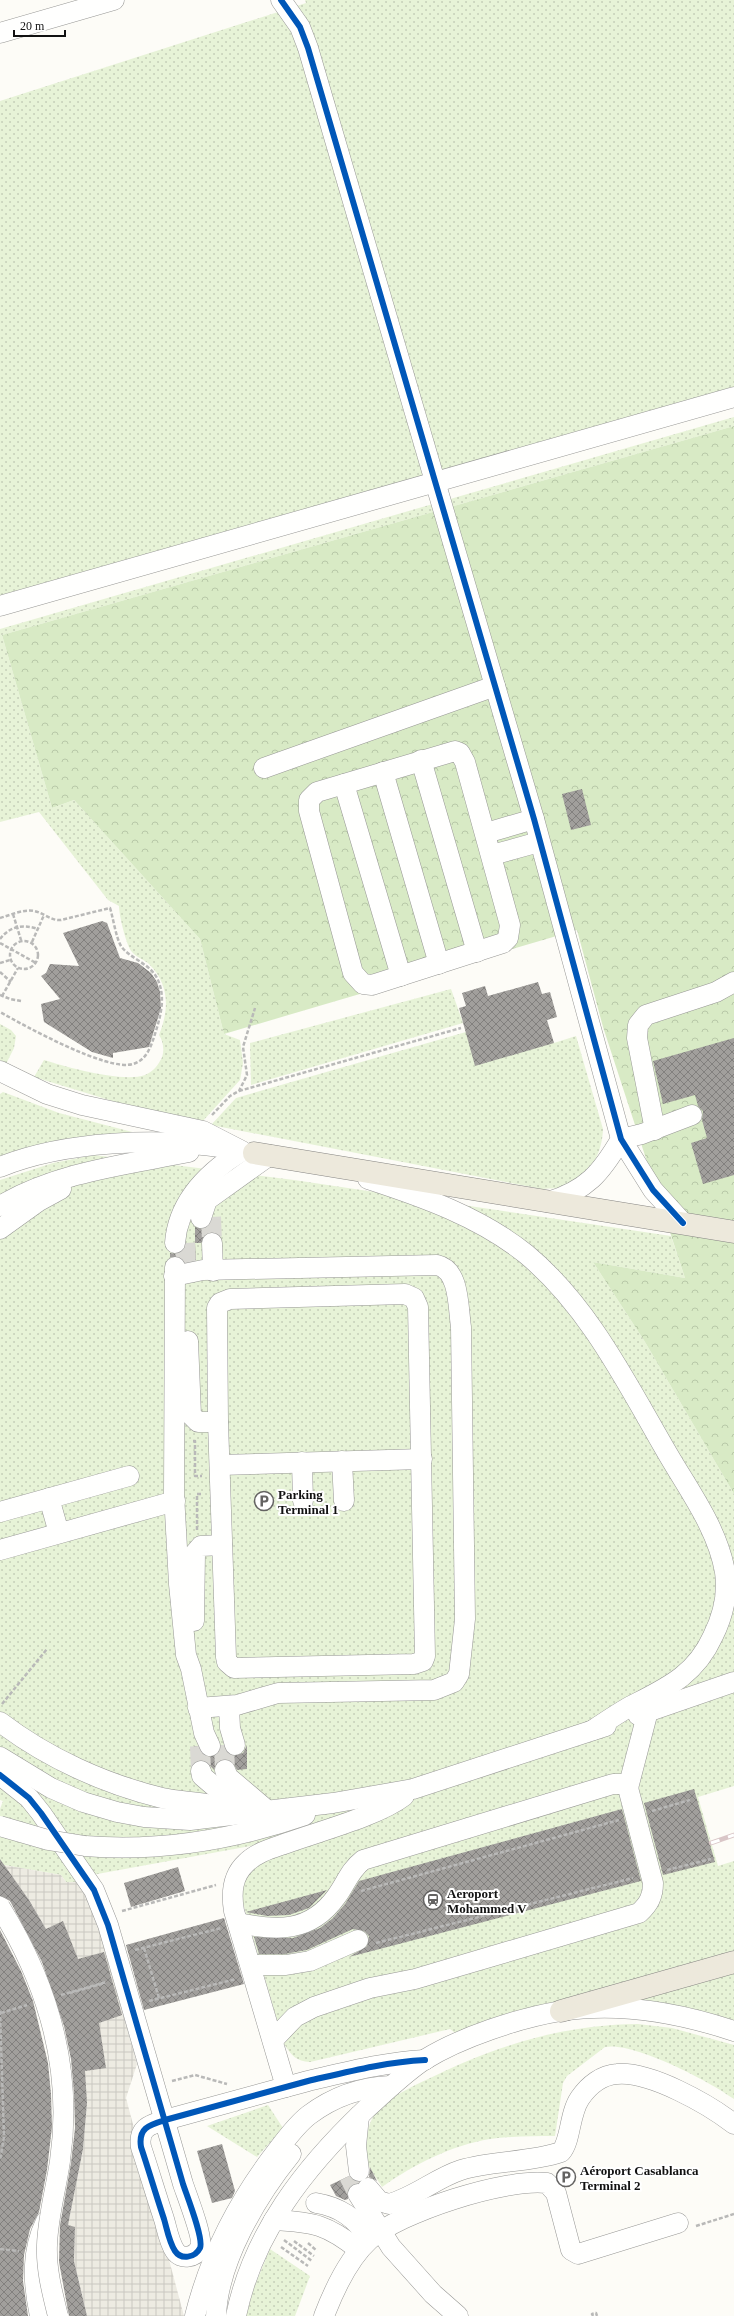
<svg xmlns="http://www.w3.org/2000/svg" width="734" height="2316" viewBox="0 0 734 2316" font-family="Georgia,serif">
  <style>
    .grass { fill: url(#grass-dots) }
    .forest { fill: url(#forest-crowns) }
    .plaza { fill: url(#plaza-grid) }
    .building { fill: url(#building-cross-hatch) }
    .lines { fill: none; stroke-linecap: round; stroke-linejoin: round }
    .minor-tunnel { stroke: #dad9d4; stroke-width: 20; stroke-dasharray: 20 10; stroke-linecap: butt }
    .minor-casing { stroke: #979795; stroke-width: 21 }
    .major-casing { stroke: #858482; stroke-width: 23 }
    .path { stroke: #b9b9b8; stroke-width: 2.5; stroke-dasharray: 4 2; stroke-linecap: butt }
    .minor { stroke: #fffffe; stroke-width: 20 }
    .major { stroke: #ede9dc; stroke-width: 22 }
    .rail-casing { stroke: #d9c6c7; stroke-width: 4.5 }
    .rail { stroke: #fff; stroke-width: 3; stroke-dasharray: 9; stroke-linecap: butt }
    .minor-bridge-casing { stroke: #979795; stroke-width: 21; stroke-linecap: butt }
    .minor-bridge { stroke: #fffffe; stroke-width: 20 }
    .cycleway-casing { stroke: #fff; stroke-width: 8 }
    .cycleway { stroke: #0057b8; stroke-width: 6 }
    .labels { text-anchor: middle; dominant-baseline: central; stroke-width: 4; stroke-linejoin: round; paint-order: stroke }
    .poi-label { font-size: 13px; font-weight: bold; fill: #111; stroke: #fff; text-anchor: start }
  </style>
  <defs>
    <pattern id="grass-dots" width="8" height="8" patternUnits="userSpaceOnUse"><rect width="8" height="8" fill="#e7f3d7"/><path d="M2 2h.1M6 6h.1" fill="none" stroke="#c5cfb8" stroke-width="1.8" stroke-linecap="round"/></pattern>
    <pattern id="forest-crowns" width="20" height="18" patternUnits="userSpaceOnUse"><rect width="20" height="18" fill="#d8eac5"/><path d="M2 6a3 3 0 1 1 6 0M12 15a3 3 0 1 1 6 0" fill="none" stroke="#b8c8a8"/></pattern>
    <pattern id="plaza-grid" width="8" height="8" patternUnits="userSpaceOnUse"><rect width="8" height="8" fill="#edebe2"/><path d="M0 4h8M4 0v8" fill="none" stroke="#cac8c1"/></pattern>
    <pattern id="building-cross-hatch" width="8" height="8" patternUnits="userSpaceOnUse"><rect width="8" height="8" fill="#a19f9c"/><path d="M0 0l8 8M0 8l8-8" fill="none" stroke="#82807e"/></pattern>
  </defs>
  <rect width="100%" height="100%" fill="#fdfcf7"/>
  <g class="grass">
    <polygon points="305,0 734,0 734,392 0,606 0,101 306,3"/>
    <path d="M734,417V426L2,635L52,808L74,800L200,939L224,1034L240,1040L243,1063L240,1080L202,1122L145,1111L34,1077L44,1060C66,1067 123,1083 145,1075C152,1072 156,1068 160,1061C165,1054 164,1042 159,1035C169,1010 170,985 149,964C145,960 136,957 132,952C126,945 119,915 119,906L108,900L39,812L0,822V629Z"/>
    <polygon points="451,989 463,1023 251,1085 250,1043"/>
    <polygon points="0,1024 11,1030 16,1036 14,1048 6,1064 0,1060"/>
    <path d="M466,1032L554,1043L576,1036L603,1129C602,1154 591,1174 566,1186C560,1189 549,1188 542,1189L211,1125L236,1098Z"/>
    <polygon points="3,1092 59,1113 140,1134 0,1161 0,1094"/>
    <path d="M94,1155L294,1180L671,1236L685,1278L593,1262L645,1342L734,1494V1786L698,1797L718,1866L734,1861V2030L703,2019L566,2014L468,2043L450,2029L310,2062C296,2061 292,2056 284,2044L240,1893L238,1878L267,1843L81,1877L75,1882H66L61,1875L4,1865L0,1860V1809L3,1801L0,1800V1180L53,1163Z"/>
    <path d="M638,2024L672,2028L734,2045V2099C711,2082 633,2041 605,2047L567,2076L563,2083L555,2136C533,2136 512,2136 490,2139C452,2145 413,2165 382,2187L362,2156C365,2139 368,2121 379,2108C385,2100 415,2085 426,2080C495,2046 560,2025 638,2024Z"/>
    <polygon points="268,2105 283,2128 257,2157 207,2126"/>
    <polygon points="270,2249 310,2276 295,2316 246,2316 253,2290"/>
  </g>
  <polygon class="forest" points="734,426 734,1494 645,1342 593,1262 685,1278 603,1027 577,930 224,1034 200,939 74,800 52,808 2,635"/>
  <polygon class="plaza" points="4,1865 61,1875 66,1882 75,1882 81,1877 89,1889 137,2064 126,2098 184,2316 87,2316 74,2261 75,2228 68,2225 83,2149 87,2103 50,1936 29,1900"/>
  <g class="building">
    <polygon points="582,789 591,825 571,830 562,794"/>
    <polygon points="102,921 107,923 120,958 138,963 151,973 157,982 160,992 161,1008 149,1047 113,1053 113,1058 92,1052 44,1022 41,1004 60,999 41,976 46,973 50,964 79,966 63,933"/>
    <polygon points="538,982 542,994 550,992 557,1017 547,1020 554,1043 475,1066 459,1008 466,1006 462,993 485,986 488,996"/>
    <polygon points="734,1038 734,1175 703,1184 691,1143 707,1138 702,1120 703,1111 698,1106 695,1095 663,1104 653,1061"/>
    <polygon points="213,1217 218,1217 218,1234 212,1232 206,1233 201,1243 195,1243 195,1227 203,1229 208,1227"/>
    <polygon points="187,1243 195,1243 196,1260 185,1262 180,1257 170,1257 170,1253 179,1254 184,1250"/>
    <polygon points="221,1745 227,1754 233,1756 243,1753 247,1745 247,1769 237,1770 232,1761 227,1759 216,1763 214,1770 205,1760 194,1762 194,1746 197,1746 203,1755 209,1757 219,1753"/>
    <polygon points="694,1789 715,1862 663,1875 644,1803"/>
    <polygon points="622,1809 641,1881 349,1957 367,1946 369,1936 364,1931 353,1929 307,1950 285,1954 259,1954 254,1937 293,1938 320,1928 333,1918 345,1904 359,1881"/>
    <polygon points="0,1859 29,1900 46,1929 63,1921 78,1959 104,1952 122,2015 99,2023 106,2068 85,2071 87,2103 83,2149 68,2225 75,2227 74,2261 87,2316 69,2316 59,2262 60,2225 71,2163 75,2128 74,2094 71,2059 64,2026 42,1962 10,1901 0,1896"/>
    <polygon points="178,1867 185,1891 131,1907 124,1883"/>
    <polygon points="327,1890 309,1908 289,1915 267,1916 246,1912"/>
    <polygon points="224,1918 244,1984 144,2010 126,1945"/>
    <polygon points="0,1930 21,1971 33,2001 48,2063 51,2094 52,2127 47,2170 39,2212 30,2229 24,2255 23,2281 28,2316 0,2316"/>
    <polygon points="222,2144 235,2191 232,2198 212,2203 197,2151"/>
    <polygon points="370,2167 377,2181 369,2177"/>
    <polygon points="349,2176 354,2181 358,2182 348,2188 348,2199 345,2200 336,2196 330,2185"/>
  </g>
  <g class="lines">
    <g class="minor-tunnel">
      <polyline points="211,1217 212,1243"/>
      <polyline points="185,1243 186,1267"/>
      <polyline points="224,1745 225,1770"/>
      <polyline points="200,1746 201,1771"/>
      <polyline points="349,2176 358,2194"/>
    </g>
    <defs>
      <g id="minor">
        <polyline points="281,0 300,27 308,48 534,819 621,1139 653,1190 683,1223"/>
        <polyline points="0,33 114,0"/>
        <polyline points="0,606 734,397"/>
        <polygon points="455,751 460,753 465,762 510,925 508,938 503,943 372,985 363,984 353,973 309,811 309,800 317,792"/>
        <polyline points="421,760 477,952"/>
        <polyline points="264,768 495,686"/>
        <polyline points="383,772 439,964"/>
        <polyline points="344,784 401,976"/>
        <polyline points="486,833 534,819"/>
        <polyline points="492,855 539,842"/>
        <path d="M0,1071L47,1094L82,1105L203,1131L242,1151C208,1172 178,1202 175,1243"/>
        <polyline points="655,1130 637,1038 638,1025 646,1015 716,992 734,982"/>
        <path d="M0,1167C64,1141 159,1137 226,1148"/>
        <path d="M368,1179C423,1197 480,1217 526,1254C590,1307 628,1386 669,1456C690,1492 718,1530 725,1572C728,1593 723,1616 713,1636C695,1676 666,1688 629,1707C617,1714 605,1722 593,1730"/>
        <path d="M548,1202C587,1190 601,1173 621,1139L642,1134L692,1115"/>
        <path d="M0,1206C58,1172 124,1165 189,1152"/>
        <polyline points="201,1218 207,1200 270,1155"/>
        <polyline points="0,1229 39,1201 61,1189"/>
        <polyline points="212,1243 213,1271"/>
        <polyline points="175,1267 174,1494 179,1584 186,1655 191,1669 204,1733 210,1746"/>
        <path d="M174,1276L203,1270L437,1265C460,1270 458,1308 461,1327L465,1619L459,1674L454,1682L434,1690L278,1693L237,1705L198,1708"/>
        <polygon points="405,1294 414,1298 418,1307 425,1656 423,1661 414,1664 234,1668 227,1662 226,1657 218,1422 217,1308 220,1303 230,1299"/>
        <polyline points="188,1341 191,1415 198,1422 218,1422"/>
        <polyline points="342,1461 344,1501"/>
        <polyline points="302,1462 303,1501"/>
        <polyline points="220,1465 422,1459"/>
        <polyline points="49,1498 59,1533"/>
        <polyline points="0,1512 129,1476"/>
        <polyline points="0,1550 175,1501"/>
        <polyline points="194,1621 195,1553 201,1546 222,1545"/>
        <polyline points="229,1707 230,1728 235,1745"/>
        <polyline points="638,1715 734,1682"/>
        <path d="M0,1722C47,1758 105,1784 162,1798C184,1803 210,1801 230,1811"/>
        <polyline points="0,1757 51,1788 83,1802 117,1812 144,1817 190,1820 333,1803 413,1789 606,1726"/>
        <polyline points="225,1770 228,1777 268,1811"/>
        <polyline points="201,1771 202,1776 243,1811"/>
        <path d="M0,1775L29,1798L41,1813L94,1890L108,1925C133,2011 158,2098 183,2184C187,2196 204,2239 200,2248C195,2258 181,2260 175,2251C169,2242 167,2229 164,2219C156,2195 149,2171 141,2147C138,2128 149,2125 165,2120C212,2107 260,2094 308,2081C347,2072 385,2062 425,2060"/>
        <polyline points="628,1788 648,1711"/>
        <path d="M85,1846C161,1852 233,1840 305,1815"/>
        <path d="M238,1923C276,1931 310,1933 336,1897C346,1884 349,1871 363,1860L613,1784H624L628,1788L653,1883C653,1896 649,1904 639,1913L415,1979L370,1988L314,2007L295,2017L273,2040"/>
        <polyline points="251,1965 286,1965 310,1961 358,1940"/>
        <path d="M286,2087L234,1911C231,1893 232,1876 246,1863C257,1852 273,1848 287,1843C320,1831 378,1816 404,1796"/>
        <polyline points="359,2171 356,2146 359,2116"/>
        <path d="M368,2188L379,2201L389,2204C415,2197 436,2178 461,2170C493,2160 529,2163 561,2152C571,2141 569,2114 580,2098C589,2085 602,2075 617,2074C650,2071 708,2104 734,2124"/>
        <polyline points="358,2194 391,2247 433,2294 458,2316"/>
        <path d="M316,2203C340,2207 356,2218 369,2239"/>
        <path d="M274,2220C314,2222 328,2225 359,2250"/>
        <path d="M40,2316C33,2283 31,2252 46,2221"/>
        <path d="M195,2316C210,2256 239,2200 277,2151C287,2138 296,2125 309,2115C333,2097 361,2087 391,2086"/>
        <path d="M216,2316C218,2261 257,2196 291,2154"/>
        <path d="M236,2316C253,2233 305,2167 365,2110C384,2093 403,2074 424,2060C461,2037 519,2018 561,2011C618,2002 680,2013 734,2031"/>
        <path d="M324,2316C334,2290 348,2259 369,2240C399,2212 506,2178 547,2183L556,2193L571,2250L578,2254L678,2223"/>
      </g>
      <g id="major">
        <polyline points="254,1153 734,1232"/>
        <polyline points="561,2011 734,1962"/>
      </g>
    </defs>
    <use href="#minor" class="minor-casing"/>
    <use href="#major" class="major-casing"/>
    <g class="path">
      <polyline points="13,914 21,940"/>
      <path d="M0,918C11,915 23,909 34,911C44,913 51,921 61,920L110,908C113,917 116,938 121,946C129,958 149,963 157,978C166,996 161,1015 155,1034C151,1046 147,1060 133,1064C108,1072 25,1026 0,1012"/>
      <path d="M0,939C10,926 23,924 38,929"/>
      <circle cx="24" cy="955" r="14"/>
      <polyline points="32,942 44,915"/>
      <polyline points="0,943 36,963"/>
      <polyline points="0,963 10,960"/>
      <polyline points="0,972 11,982"/>
      <polyline points="0,995 10,999 21,1001"/>
      <polyline points="2,996 18,968"/>
      <polyline points="239,1091 461,1028"/>
      <polyline points="212,1115 230,1096 239,1091 247,1075 243,1047 255,1008"/>
      <polyline points="193,1441 195,1441 195,1476 202,1476"/>
      <polyline points="197,1530 197,1494 202,1494"/>
      <polyline points="2,1704 47,1649"/>
      <polyline points="652,1811 690,1800"/>
      <polyline points="667,1870 711,1859"/>
      <polyline points="361,1891 619,1820"/>
      <polyline points="122,1911 216,1885"/>
      <polyline points="376,1943 633,1878"/>
      <polyline points="144,1948 159,1998"/>
      <polyline points="135,1950 221,1928"/>
      <polyline points="70,1993 105,1983"/>
      <polyline points="61,1995 106,1982"/>
      <polyline points="149,2001 236,1979"/>
      <polyline points="0,2011 4,2137 0,2160"/>
      <polyline points="1,2013 27,2005"/>
      <polyline points="172,2081 195,2075 227,2084"/>
      <polyline points="696,2226 734,2214"/>
      <polyline points="284,2240 312,2261"/>
      <polyline points="294,2241 314,2256"/>
      <polyline points="308,2243 317,2251"/>
      <polyline points="281,2247 308,2266"/>
      <polyline points="0,2249 19,2251"/>
      <polyline points="593,2316 592,2314 596,2313 597,2316"/>
    </g>
    <use href="#minor" class="minor"/>
    <use href="#major" class="major"/>
    <defs>
      <polyline id="rail" points="711,1843 734,1835"/>
    </defs>
    <use href="#rail" class="rail-casing"/>
    <use href="#rail" class="rail"/>
    <defs>
      <g id="minor-bridge">
        <polyline points="0,1826 48,1840 85,1846"/>
        <path d="M0,1907C48,1984 73,2070 60,2161C56,2189 48,2216 47,2245C46,2269 52,2292 58,2316"/>
      </g>
    </defs>
    <use href="#minor-bridge" class="minor-bridge-casing"/>
    <use href="#minor-bridge" class="minor-bridge"/>
    <defs>
      <g id="cycleway">
        <polyline points="281,0 300,27 308,48 534,819 621,1139 653,1190 683,1223"/>
        <path d="M0,1775L29,1798L41,1813L94,1890L108,1925C133,2011 158,2098 183,2184C187,2196 204,2239 200,2248C195,2258 181,2260 175,2251C169,2242 167,2229 164,2219C156,2195 149,2171 141,2147C138,2128 149,2125 165,2120C212,2107 260,2094 308,2081C347,2072 385,2062 425,2060"/>
      </g>
    </defs>
    <use href="#cycleway" class="cycleway-casing"/>
    <use href="#cycleway" class="cycleway"/>
  </g>
  <defs>
    <symbol id="parking-ring" viewBox="-11 -11 22 22"><circle r="9.5" fill="#fff" stroke="#646362" stroke-width="1.5"/><path d="M-3.5-5.5H1a3.5 3.5 0 0 1 0 7H-1V5.5H-3.5ZM-1-3.4V-.6H.8a1.4 1.4 0 0 0 0-2.8Z" fill="#646362"/></symbol>
    <symbol id="station-ring" viewBox="-11 -11 22 22"><circle r="9.5" fill="#fff" stroke="#646362" stroke-width="1.5"/><path d="M-3-6H3Q5-6 5-4V2Q5 4 3 4L4.5 6H3L1.5 4h-3L-3 6H-4.5L-3 4Q-5 4-5 2V-4Q-5-6-3-6ZM-3.5-4v3h7v-3ZM-3.5 1v1.5H-2V1ZM2 1v1.5H3.5V1Z" fill="#646362"/></symbol>
  </defs>
  <g fill-rule="evenodd">
    <use href="#parking-ring" x="253" y="1490" width="22" height="22"/>
    <use href="#station-ring" x="422" y="1889" width="22" height="22"/>
    <use href="#parking-ring" x="555" y="2166" width="22" height="22"/>
  </g>
  <g class="labels">
    <g class="poi-label">
      <text x="278" y="1494">Parking<tspan x="278" dy="15">Terminal 1</tspan></text>
      <text x="447" y="1893">Aeroport<tspan x="447" dy="15">Mohammed V</tspan></text>
      <text x="580" y="2170">Aéroport Casablanca<tspan x="580" dy="15">Terminal 2</tspan></text>
    </g>
  </g>
  <path d="M14 30v6h51v-6" fill="none" stroke="#111111" stroke-width="2"/>
  <text x="20" y="30" font-size="12" fill="#111111" stroke="#ffffff" stroke-width="3" paint-order="stroke">20 m</text>
</svg>
